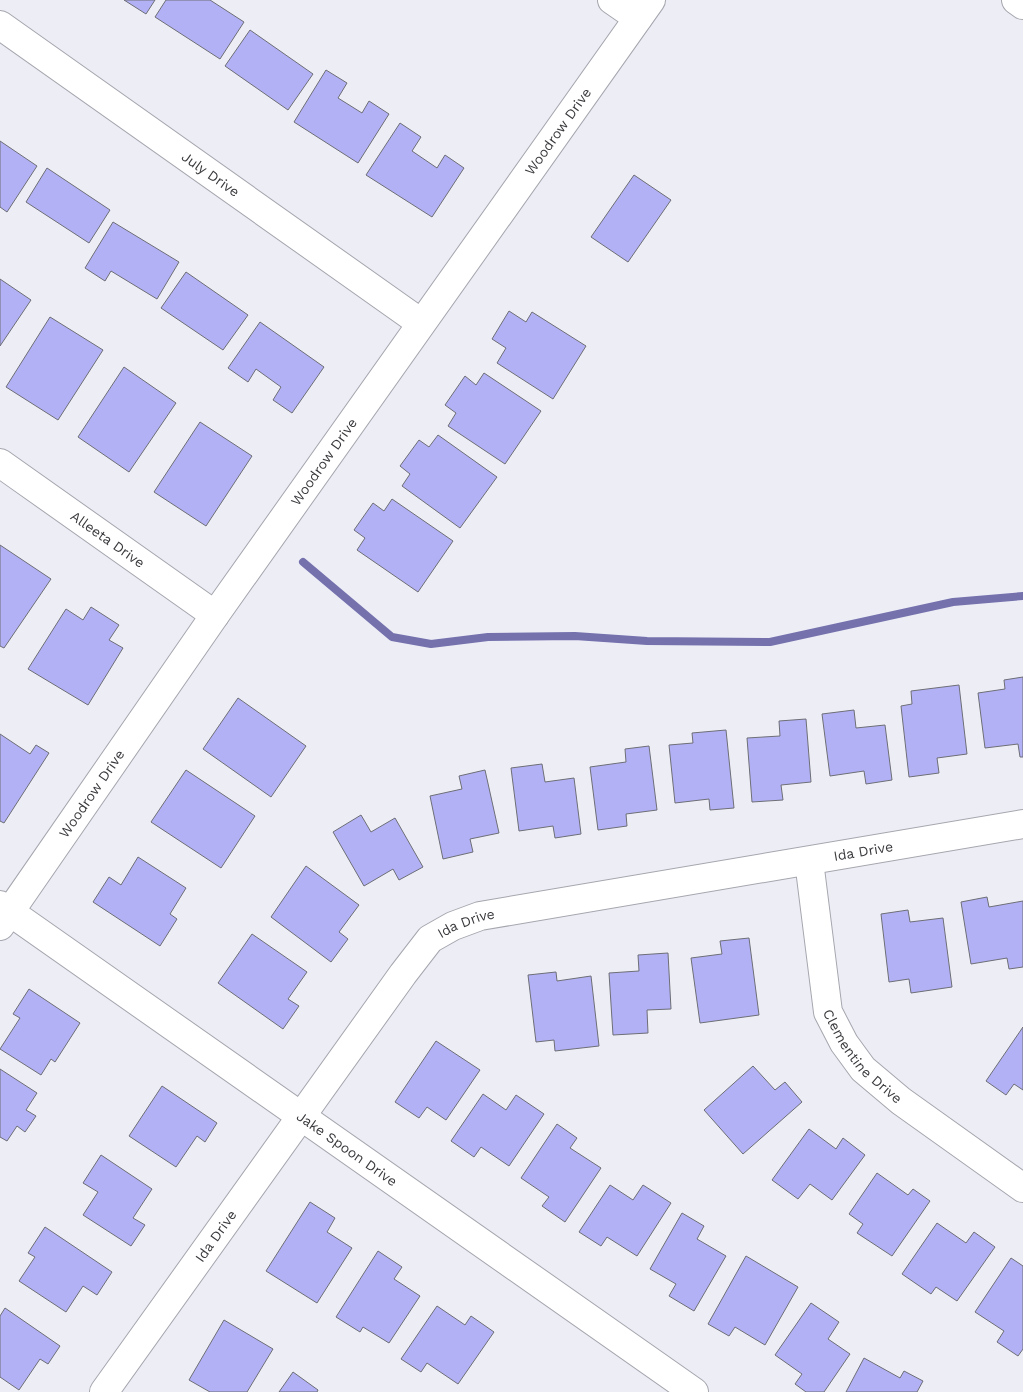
<svg xmlns="http://www.w3.org/2000/svg" width="1023" height="1392" viewBox="0 0 1023 1392" font-family="'Work Sans',sans-serif">
  <style>
    .lines { fill: none; stroke-linecap: round; stroke-linejoin: round }
    .stream { stroke: #7471ad; stroke-width: 8 }
    .building { fill: #b2b1f6; stroke: #6e6e76 }
    .minor-casing { stroke: #a5a6ae; stroke-width: 30 }
    .minor { stroke: #fff; stroke-width: 28 }
    .labels { text-anchor: middle; dominant-baseline: central; stroke-width: 4; stroke-linejoin: round; paint-order: stroke }
    .street-label { font-size: 14px; fill: #3a3a3e; stroke: #fbfbff }
  </style>
  <rect width="100%" height="100%" fill="#ededf6"/>
  <g class="lines">
    <polyline class="stream" points="303,562 392,637 431,644 488,637 575,636 647,641 770,642 953,602 1023,596"/>
  </g>
  <g class="building">
    <polygon points="124,0 155,0 146,14"/>
    <polygon points="166,0 210,0 244,22 220,59 155,17"/>
    <polygon points="250,30 313,74 288,110 225,66"/>
    <polygon points="326,70 347,83 338,98 362,113 369,101 389,114 358,163 294,122"/>
    <polygon points="400,123 421,137 412,151 437,168 445,155 464,168 432,217 366,175"/>
    <polygon points="0,141 37,166 7,212 0,207"/>
    <polygon points="47,168 110,210 89,243 26,202"/>
    <polygon points="634,175 671,200 628,262 591,237"/>
    <polygon points="113,222 179,262 157,299 111,271 105,281 85,268"/>
    <polygon points="186,272 248,315 223,350 161,308"/>
    <polygon points="0,279 31,300 0,346"/>
    <polygon points="509,311 526,322 532,312 586,346 553,399 497,363 506,348 492,339"/>
    <polygon points="50,317 103,350 58,420 6,387"/>
    <polygon points="260,322 324,367 292,413 273,400 281,387 256,369 248,382 228,368"/>
    <polygon points="124,367 176,403 129,472 78,437"/>
    <polygon points="484,373 541,411 505,464 448,426 456,413 445,405 465,376 476,385"/>
    <polygon points="200,422 252,456 206,526 154,492"/>
    <polygon points="438,435 497,477 460,528 402,486 410,474 400,466 419,440 429,447"/>
    <polygon points="392,499 453,541 418,592 357,550 365,538 354,530 373,503 384,511"/>
    <polygon points="0,545 51,579 4,648 0,646"/>
    <polygon points="91,607 119,625 109,640 123,648 88,705 28,669 66,609 83,620"/>
    <polygon points="1023,677 1023,757 1020,757 1018,744 985,748 978,693 1005,689 1004,680"/>
    <polygon points="959,685 967,754 937,758 939,773 909,777 901,706 912,704 911,691"/>
    <polygon points="238,698 306,746 271,797 203,749"/>
    <polygon points="854,710 856,728 885,725 892,780 866,784 864,771 830,776 822,714"/>
    <polygon points="806,719 811,782 781,785 783,800 752,802 747,738 780,736 779,721"/>
    <polygon points="726,730 734,808 710,810 709,799 675,803 669,745 693,743 692,733"/>
    <polygon points="0,734 30,754 36,745 49,753 4,823 0,821"/>
    <polygon points="649,746 657,810 626,814 627,826 598,830 590,767 626,762 625,749"/>
    <polygon points="542,764 545,782 574,778 581,834 555,838 553,826 519,831 511,768"/>
    <polygon points="186,770 255,816 221,868 151,822"/>
    <polygon points="485,770 499,833 470,839 473,852 443,859 430,796 462,789 459,776"/>
    <polygon points="361,815 371,832 395,818 423,867 399,880 393,869 364,886 333,832"/>
    <polygon points="138,857 186,888 170,914 177,919 160,946 93,902 109,877 121,885"/>
    <polygon points="306,866 359,905 339,932 348,939 331,962 271,917"/>
    <polygon points="987,897 989,907 1023,901 1023,967 1009,969 1007,958 971,964 961,902"/>
    <polygon points="908,910 910,922 943,918 952,987 911,993 909,979 889,982 881,914"/>
    <polygon points="252,934 307,972 288,999 299,1006 283,1029 218,983"/>
    <polygon points="749,938 759,1015 700,1023 691,958 722,954 720,941"/>
    <polygon points="668,953 671,1009 647,1010 648,1033 613,1035 609,973 639,971 638,955"/>
    <polygon points="556,972 557,981 591,976 599,1046 555,1051 554,1040 536,1042 528,975"/>
    <polygon points="29,989 80,1023 55,1062 51,1059 41,1075 0,1049 20,1018 13,1014"/>
    <polygon points="1023,1027 1023,1090 1014,1084 1006,1095 986,1081"/>
    <polygon points="436,1041 480,1070 446,1120 427,1107 419,1118 395,1102"/>
    <polygon points="753,1066 775,1090 785,1082 802,1102 743,1154 704,1110"/>
    <polygon points="0,1069 37,1093 26,1110 36,1116 25,1132 17,1126 7,1141 0,1137"/>
    <polygon points="162,1086 217,1123 205,1142 197,1136 176,1167 129,1136"/>
    <polygon points="483,1094 506,1110 516,1095 544,1114 509,1166 481,1147 474,1157 451,1141"/>
    <polygon points="557,1124 577,1138 570,1148 601,1168 565,1222 542,1206 549,1197 521,1178"/>
    <polygon points="809,1129 836,1149 843,1138 865,1155 832,1200 810,1184 798,1199 772,1180"/>
    <polygon points="101,1155 152,1189 133,1218 145,1225 131,1246 83,1215 98,1192 83,1183"/>
    <polygon points="877,1173 908,1195 913,1189 930,1201 892,1256 857,1233 863,1224 849,1214"/>
    <polygon points="610,1185 633,1200 643,1185 671,1203 637,1256 607,1237 601,1246 579,1232"/>
    <polygon points="310,1202 335,1218 327,1232 352,1248 317,1303 266,1271"/>
    <polygon points="682,1213 704,1226 697,1239 726,1256 694,1311 669,1296 676,1284 650,1269"/>
    <polygon points="937,1223 966,1243 974,1232 995,1247 957,1301 936,1287 931,1294 902,1274"/>
    <polygon points="45,1227 112,1272 97,1295 83,1286 66,1312 19,1281 35,1257 28,1253"/>
    <polygon points="378,1251 402,1267 394,1279 420,1296 389,1343 363,1327 360,1332 336,1317"/>
    <polygon points="746,1256 798,1287 765,1345 735,1327 729,1336 708,1324"/>
    <polygon points="1011,1258 1023,1266 1023,1349 1018,1356 997,1342 1004,1331 975,1312"/>
    <polygon points="811,1303 839,1322 828,1339 850,1354 824,1392 806,1392 795,1384 802,1374 775,1355"/>
    <polygon points="437,1306 465,1325 471,1316 494,1332 458,1384 427,1363 421,1372 401,1359"/>
    <polygon points="5,1308 60,1346 48,1364 40,1359 19,1390 0,1377 0,1316"/>
    <polygon points="224,1320 273,1349 247,1392 210,1392 189,1380"/>
    <polygon points="864,1358 900,1378 904,1371 923,1381 917,1392 846,1392"/>
    <polygon points="293,1372 318,1390 317,1392 279,1392"/>
  </g>
  <g class="lines">
    <defs>
      <g id="minor">
        <polyline points="612,0 638,18"/>
        <polyline points="1016,0 1023,5"/>
        <path id="s1" d="M0,25L421,323"/>
        <path id="s2" d="M0,463L215,615"/>
        <path id="s3" d="M809,861L828,1012L844,1043L863,1069L901,1101L1023,1188"/>
        <path id="s4" d="M0,905L694,1392"/>
        <path id="s5" d="M0,926L215,615L651,0"/>
        <path id="s6" d="M104,1392L403,974L430,939L453,926L480,916L1023,824"/>
      </g>
    </defs>
    <use href="#minor" class="minor-casing"/>
    <use href="#minor" class="minor"/>
  </g>
  <g class="labels">
    <g class="street-label">
      <text stroke="none"><textPath href="#s5" startOffset="971">Woodrow Drive</textPath></text>
      <text stroke="none"><textPath href="#s1" startOffset="258">July Drive</textPath></text>
      <text stroke="none"><textPath href="#s5" startOffset="566">Woodrow Drive</textPath></text>
      <text stroke="none"><textPath href="#s2" startOffset="132">Alleeta Drive</textPath></text>
      <text stroke="none"><textPath href="#s5" startOffset="161">Woodrow Drive</textPath></text>
      <text stroke="none"><textPath href="#s6" startOffset="1002">Ida Drive</textPath></text>
      <text stroke="none"><textPath href="#s6" startOffset="598">Ida Drive</textPath></text>
      <text stroke="none"><textPath href="#s3" startOffset="209">Clementine Drive</textPath></text>
      <text stroke="none"><textPath href="#s4" startOffset="424">Jake Spoon Drive</textPath></text>
      <text stroke="none"><textPath href="#s6" startOffset="192">Ida Drive</textPath></text>
    </g>
  </g>
</svg>
